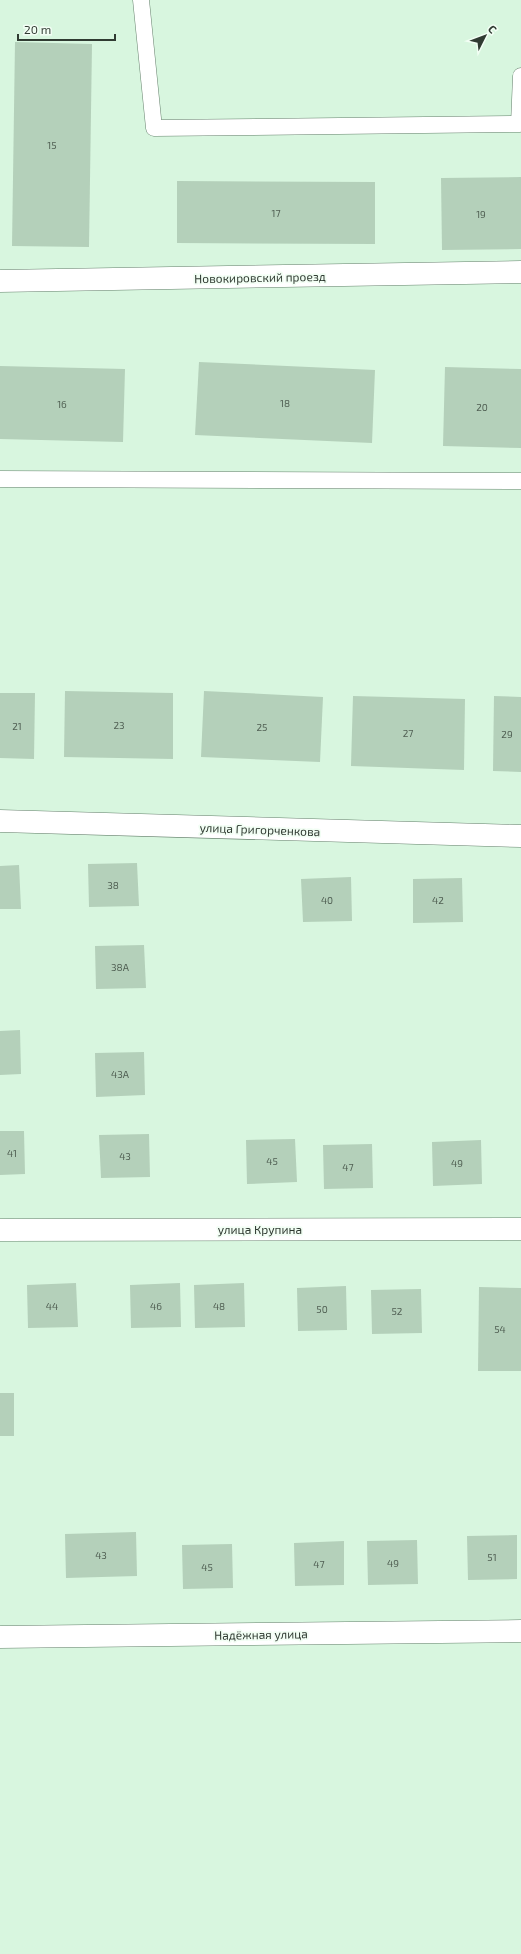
<svg xmlns="http://www.w3.org/2000/svg" width="521" height="1954" viewBox="0 0 521 1954" font-family="'Exo 2',sans-serif">
  <style>
    .building { fill: #b4d0ba }
    .lines { fill: none; stroke-linecap: round; stroke-linejoin: round }
    .lane-casing { stroke: #65806c; stroke-width: 17 }
    .street-casing { stroke: #65806c; stroke-width: 23 }
    .lane { stroke: #fff; stroke-width: 16 }
    .street { stroke: #fff; stroke-width: 22 }
    .labels { text-anchor: middle; dominant-baseline: central; stroke-width: 3.5; stroke-linejoin: round; paint-order: stroke }
    .number-label { font-size: 10px; fill: #516054 }
    .street-label { font-size: 12px; fill: #303b32; stroke: #f2fef4 }
  </style>
  <rect width="100%" height="100%" fill="#d8f6df"/>
  <g class="building">
    <polygon points="15,42 92,44 89,247 12,246"/>
    <polygon points="521,177 521,249 442,250 441,178"/>
    <polygon points="177,181 375,182 375,244 177,243"/>
    <polygon points="199,362 375,370 372,443 195,435"/>
    <polygon points="0,366 125,369 123,442 0,439"/>
    <polygon points="445,367 521,369 521,448 443,446"/>
    <polygon points="65,691 173,693 173,759 64,757"/>
    <polygon points="204,691 323,697 320,762 201,757"/>
    <polygon points="0,693 35,693 34,759 0,758"/>
    <polygon points="353,696 465,699 464,770 351,766"/>
    <polygon points="494,696 521,697 521,772 493,771"/>
    <polygon points="137,863 139,906 89,907 88,864"/>
    <polygon points="19,865 21,909 0,909 0,866"/>
    <polygon points="351,877 352,921 303,922 301,879"/>
    <polygon points="462,878 463,922 413,923 413,879"/>
    <polygon points="144,945 146,988 96,989 95,946"/>
    <polygon points="20,1030 21,1074 0,1075 0,1031"/>
    <polygon points="144,1052 145,1095 96,1097 95,1053"/>
    <polygon points="0,1131 24,1131 25,1174 0,1175"/>
    <polygon points="149,1134 150,1177 101,1178 99,1135"/>
    <polygon points="295,1139 297,1182 247,1184 246,1140"/>
    <polygon points="481,1140 482,1184 433,1186 432,1142"/>
    <polygon points="372,1144 373,1188 324,1189 323,1145"/>
    <polygon points="76,1283 78,1327 28,1328 27,1285"/>
    <polygon points="180,1283 181,1327 131,1328 130,1285"/>
    <polygon points="244,1283 245,1327 195,1328 194,1285"/>
    <polygon points="346,1286 347,1330 298,1331 297,1288"/>
    <polygon points="479,1287 521,1288 521,1371 478,1371"/>
    <polygon points="421,1289 422,1333 372,1334 371,1290"/>
    <rect x="0" y="1393" width="14" height="43"/>
    <polygon points="136,1532 137,1576 66,1578 65,1534"/>
    <polygon points="517,1535 517,1579 468,1580 467,1536"/>
    <polygon points="417,1540 418,1584 368,1585 367,1541"/>
    <polygon points="344,1541 344,1585 295,1586 294,1543"/>
    <polygon points="232,1544 233,1588 183,1589 182,1545"/>
  </g>
  <g class="lines">
    <defs>
      <g id="lane">
        <polyline points="141,0 154,128 519,124 521,76"/>
        <polyline points="0,479 521,481"/>
      </g>
      <g id="street">
        <polyline points="0,281 521,272"/>
        <polyline points="0,821 521,836"/>
        <polyline points="0,1230 521,1229"/>
        <polyline points="0,1637 521,1631"/>
      </g>
    </defs>
    <use href="#lane" class="lane-casing"/>
    <use href="#street" class="street-casing"/>
    <use href="#lane" class="lane"/>
    <use href="#street" class="street"/>
  </g>
  <g class="labels">
    <g class="number-label">
      <text x="52" y="145">15</text>
      <text x="276" y="213">17</text>
      <text x="481" y="214">19</text>
      <text x="285" y="403">18</text>
      <text x="62" y="404">16</text>
      <text x="482" y="407">20</text>
      <text x="119" y="725">23</text>
      <text x="17" y="726">21</text>
      <text x="262" y="727">25</text>
      <text x="408" y="733">27</text>
      <text x="507" y="734">29</text>
      <text x="113" y="885">38</text>
      <text x="327" y="900">40</text>
      <text x="438" y="900">42</text>
      <text x="120" y="967">38А</text>
      <text x="120" y="1074">43А</text>
      <text x="12" y="1153">41</text>
      <text x="125" y="1156">43</text>
      <text x="272" y="1161">45</text>
      <text x="457" y="1163">49</text>
      <text x="348" y="1167">47</text>
      <text x="52" y="1306">44</text>
      <text x="156" y="1306">46</text>
      <text x="219" y="1306">48</text>
      <text x="322" y="1309">50</text>
      <text x="397" y="1311">52</text>
      <text x="500" y="1329">54</text>
      <text x="101" y="1555">43</text>
      <text x="492" y="1557">51</text>
      <text x="393" y="1563">49</text>
      <text x="319" y="1564">47</text>
      <text x="207" y="1567">45</text>
    </g>
    <g class="street-label">
      <text transform="translate(260 277) rotate(-1)">Новокировский проезд</text>
      <text transform="translate(260 829) rotate(2)">улица Григорченкова</text>
      <text x="260" y="1229">улица Крупина</text>
      <text transform="translate(261 1634) rotate(-1)">Надёжная улица</text>
    </g>
  </g>
  <g transform="translate(485 36) rotate(48)" stroke="#f2fef4" stroke-width="3" paint-order="stroke">
  <path d="M0-3L7 15L0 10L-7 15Z" fill="#303b32"/>
  <text y="-6" font-size="11" font-weight="bold" text-anchor="middle" fill="#303b32">С</text>
  </g>
  <path d="M18 34v6h97v-6" fill="none" stroke="#303b32" stroke-width="2"/>
  <text x="24" y="34" font-size="12" fill="#303b32" stroke="#f2fef4" stroke-width="3" paint-order="stroke">20 m</text>
</svg>
